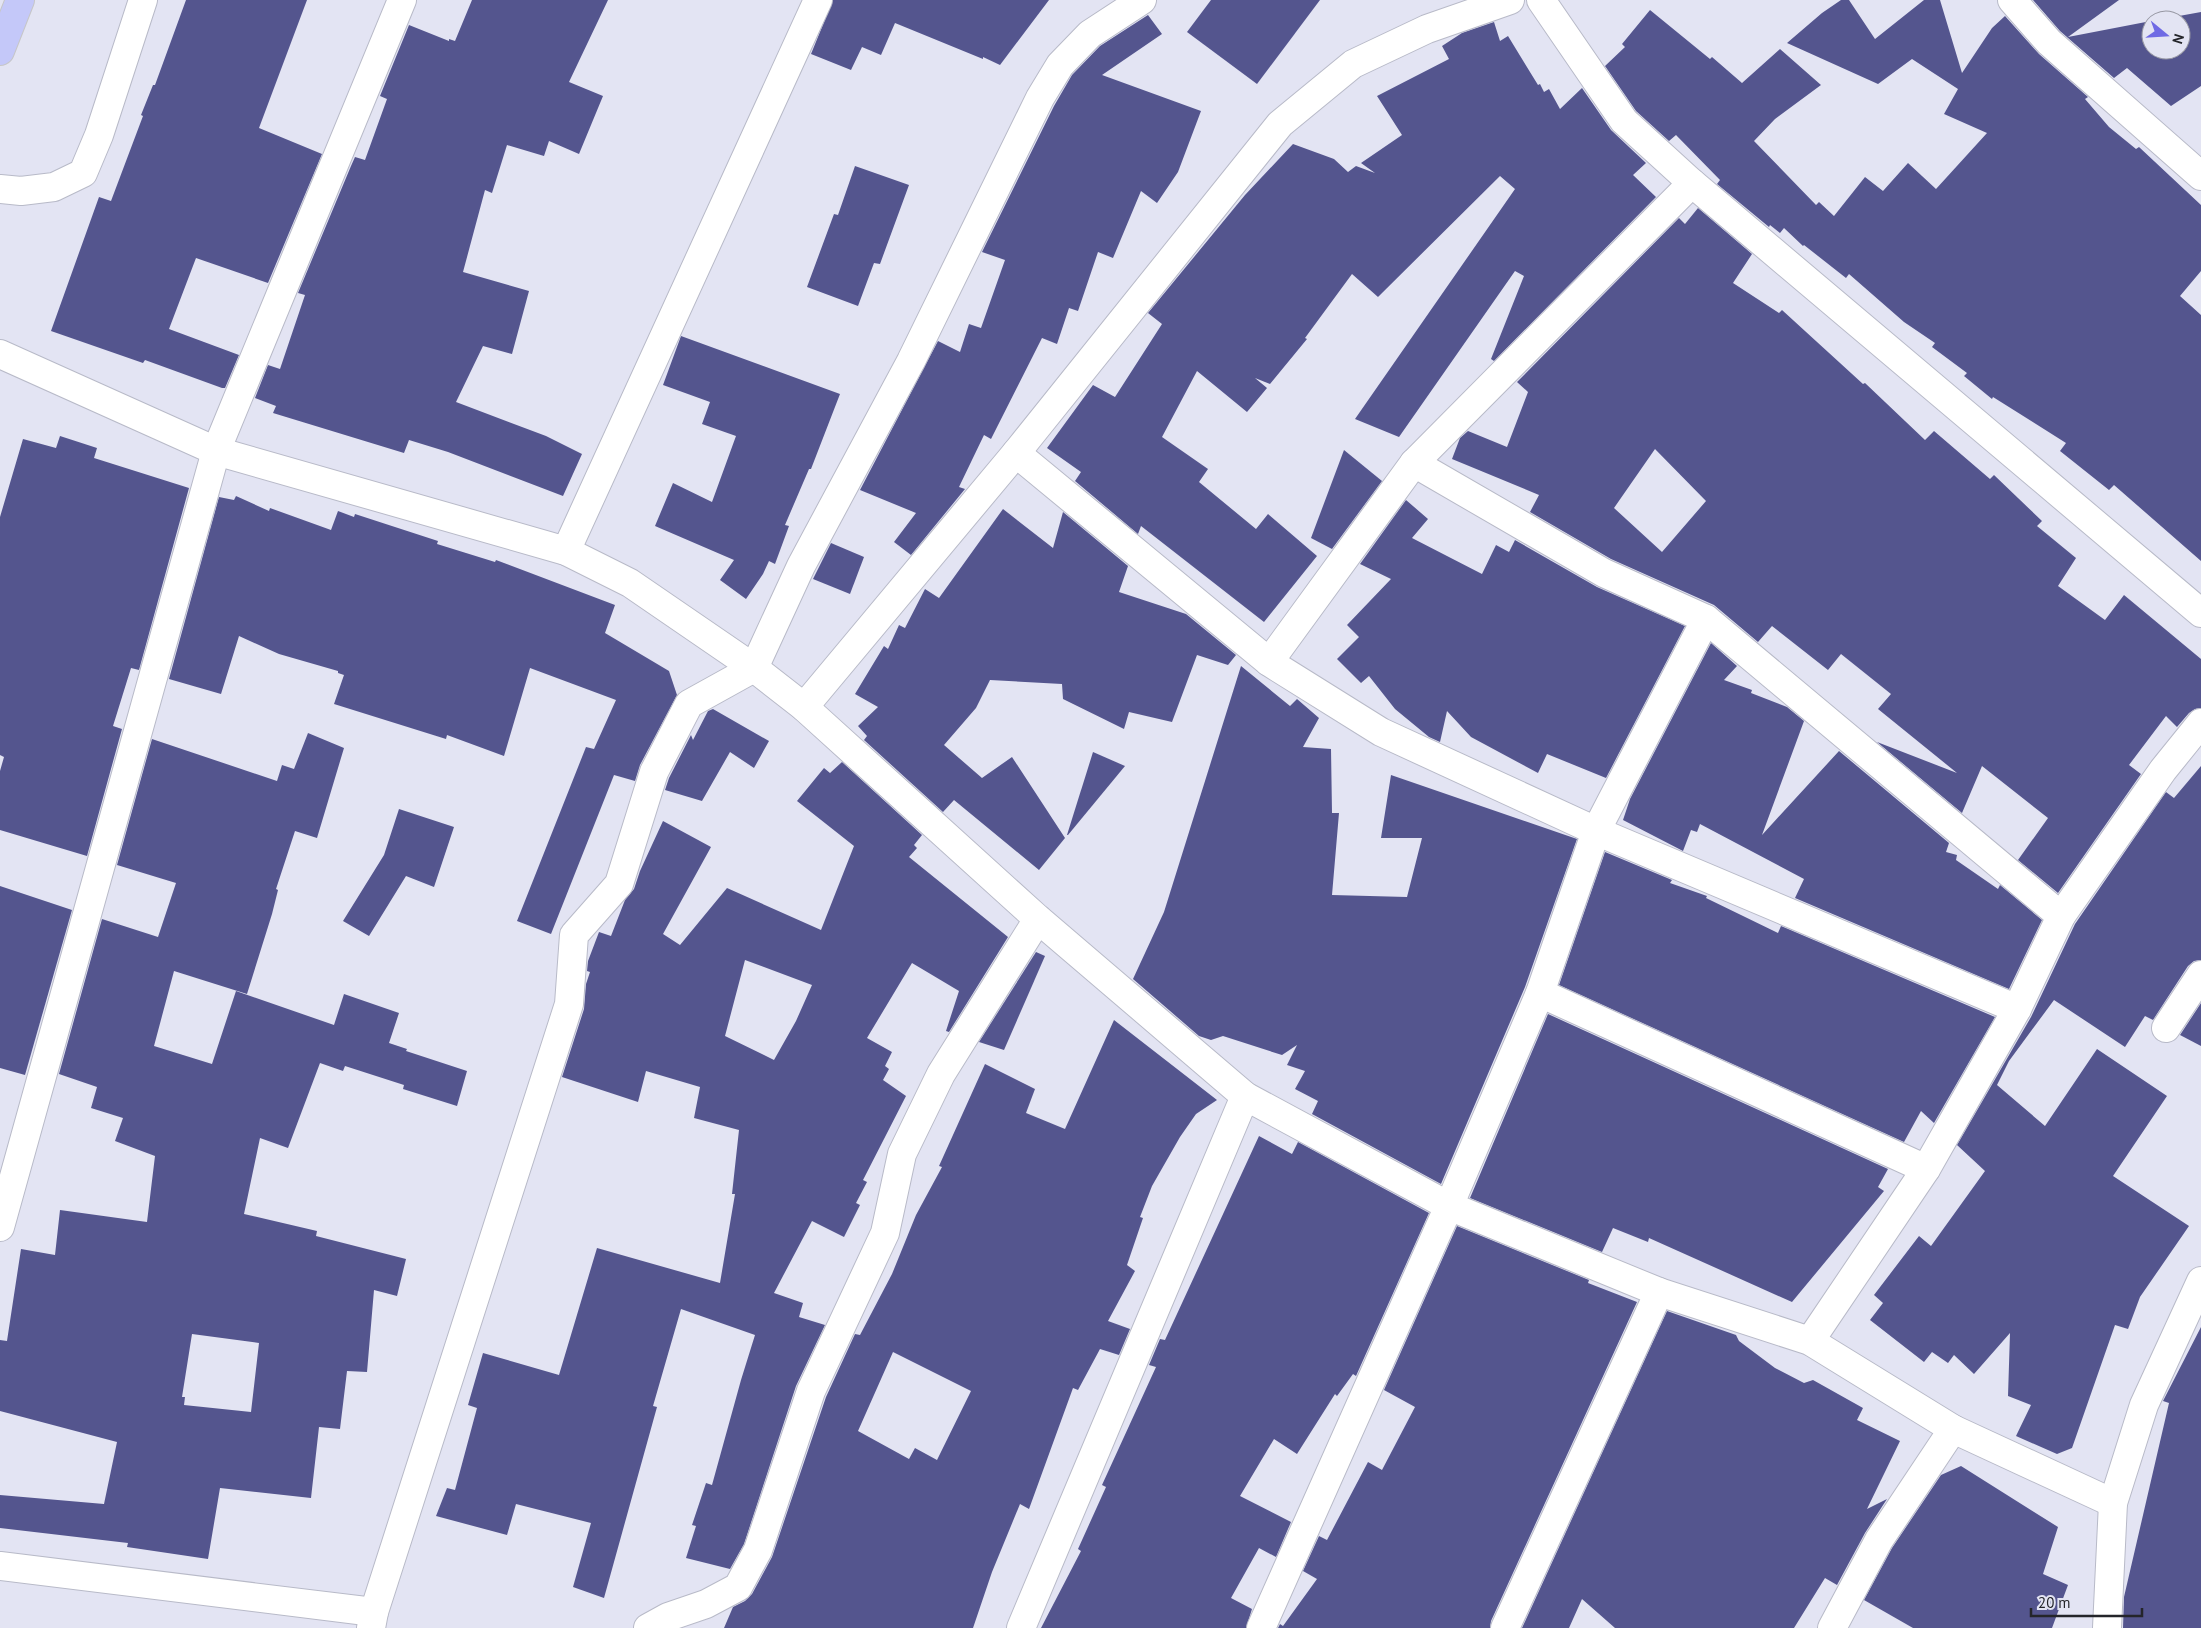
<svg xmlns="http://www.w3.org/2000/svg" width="2201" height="1628" viewBox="0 0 2201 1628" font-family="'PT Sans',sans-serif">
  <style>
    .building { fill: #54558e; fill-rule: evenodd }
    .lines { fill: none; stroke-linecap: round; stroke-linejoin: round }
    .minor-casing { stroke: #b8bac8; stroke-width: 30 }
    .highway-casing { stroke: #c6c6c8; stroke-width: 30 }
    .minor { stroke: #fff; stroke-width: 28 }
    .highway { stroke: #c4c8f9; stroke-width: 28 }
  </style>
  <rect width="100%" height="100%" fill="#e3e4f3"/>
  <g class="building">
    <polygon points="186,0 307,0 259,128 322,154 268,283 196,258 169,329 239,355 225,388 222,388 145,360 143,363 51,331 99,197 111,201 143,116 141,115 153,85 155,85"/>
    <polygon points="472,0 608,0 569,82 603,96 579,154 549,141 544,156 507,145 492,193 485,190 463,272 529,291 512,354 483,346 456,402 546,436 582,454 563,496 448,452 409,440 404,453 273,413 276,406 255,398 268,365 280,369 305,295 298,293 351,166 355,157 365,160 387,99 380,96 409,25 449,41 449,39 455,41"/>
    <polygon points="833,0 1049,0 1000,65 983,57 983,59 895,23 881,55 862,47 851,70 811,54"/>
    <polygon points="1211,0 1320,0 1257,84 1187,32"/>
    <polygon points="1841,0 1849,0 1875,39 1924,0 1940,0 1962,73 1992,28 2005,16 2039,54 2088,97 2085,99 2109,127 2136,149 2139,147 2201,205 2201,271 2180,296 2201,315 2201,561 2114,485 2109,490 2060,451 2066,443 1993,397 1992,399 1964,376 1967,373 1932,347 1935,343 1904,322 1849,274 1846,278 1804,245 1803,246 1784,228 1780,233 1770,225 1769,227 1717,184 1720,180 1676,135 1669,141 1636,111 1605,66 1625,47 1622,44 1650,10 1710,59 1712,57 1742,83 1780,49 1821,85 1775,119 1754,141 1816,205 1819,202 1834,216 1865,177 1883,191 1908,163 1936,189 1987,133 1944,114 1958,89 1912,59 1878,84 1787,43 1822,13"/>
    <polygon points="2033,0 2119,0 2068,37 2151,21 2151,50 2181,50 2181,20 2157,20 2201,12 2201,86 2171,106 2127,68 2114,78 2060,31"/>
    <polygon points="1148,15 1162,34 1102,75 1201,111 1178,172 1157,203 1141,191 1113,258 1098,252 1078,311 1069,308 1057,344 1042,338 991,439 984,435 959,487 965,489 911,555 894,542 916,513 860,490 938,341 960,352 969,324 981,328 1005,260 982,252 1054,106 1072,75 1100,46"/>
    <polygon points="1494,22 1500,41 1508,36 1538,85 1540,84 1544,92 1549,89 1560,109 1582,88 1611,130 1646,163 1633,175 1656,197 1494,361 1491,359 1524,276 1515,271 1399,437 1355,419 1515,189 1500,176 1378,297 1352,274 1305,338 1307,339 1270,384 1255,378 1267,388 1247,412 1197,371 1162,437 1208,469 1199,482 1256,529 1268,514 1317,556 1264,622 1141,526 1138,534 1075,481 1081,472 1047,448 1093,385 1115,397 1162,324 1148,313 1245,195 1293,144 1334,159 1348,172 1356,166 1375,173 1361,163 1402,135 1377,96 1449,59 1442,46 1462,33"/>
    <polygon points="855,166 909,185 880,264 874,263 858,306 807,287 834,214 838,215"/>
    <path d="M1698,208L1752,254L1733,283L1779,313L1782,310L1863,384L1865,383L1925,440L1934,431L1990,479L1994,475L2042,521L2037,526L2076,558L2058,586L2105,620L2124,595L2201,659V708L2195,709L2189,713L2177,727L2166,716L2129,765L2141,774L2058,893L2018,860L2048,818L1982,766L1962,813L1877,742L1957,773L1878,709L1891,694L1841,654L1828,670L1772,626L1758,642L1714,605L1611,559L1530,512L1539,495L1452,459L1460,438L1468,431L1507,447L1528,392L1517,382L1679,218L1685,224ZM1655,449L1706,501L1662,552L1614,508Z"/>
    <polygon points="681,336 840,394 811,469 809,469 785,525 789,526 775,564 769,561 763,574 746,599 720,580 734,560 655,526 673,483 712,502 736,436 702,424 710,402 663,385"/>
    <polygon points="60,436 97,448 94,458 189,488 139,670 131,668 113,726 122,729 87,856 0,830 0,771 4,757 0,755 0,517 23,439 56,448"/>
    <polygon points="1344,450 1382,481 1332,549 1311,538"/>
    <polygon points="236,496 269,511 270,508 331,530 338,511 354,517 355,514 438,541 437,544 495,562 496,560 615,605 605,633 669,671 677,695 640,765 635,781 614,775 551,934 517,921 586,747 594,749 616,700 530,668 504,756 447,735 446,739 334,704 344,675 338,673 338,671 279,654 239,636 221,694 169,679 219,497 234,500"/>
    <polygon points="1406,500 1428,519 1412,538 1482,574 1496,545 1509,552 1515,540 1597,587 1685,626 1606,778 1547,754 1538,773 1471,737 1447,711 1440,742 1429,737 1395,709 1369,676 1361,683 1337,659 1359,637 1347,625 1391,579 1360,564"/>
    <polygon points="1003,509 1053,548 1063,512 1128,566 1119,592 1186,614 1236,655 1228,665 1197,655 1172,722 1129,712 1124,729 1063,699 1062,684 990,680 976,708 944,745 982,778 1012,757 1065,838 1039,870 954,800 943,812 864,740 867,736 858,726 878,707 855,694 884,646 888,649 899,625 905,628 925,589 939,598"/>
    <polygon points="831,543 864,557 850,594 813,579"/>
    <polygon points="1711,643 1737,666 1724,680 1752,690 1751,693 1787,707 1804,721 1762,835 1839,751 1949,843 1946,852 1957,855 1956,860 1998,889 2000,885 2042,920 2009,989 1795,898 1804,879 1700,824 1697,832 1691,830 1683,851 1623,820 1630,799"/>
    <polygon points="1241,666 1290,706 1297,699 1319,718 1303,747 1331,749 1332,813 1339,813 1332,895 1407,897 1422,838 1381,838 1391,775 1577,839 1525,987 1441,1184 1312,1114 1318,1101 1295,1089 1305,1071 1287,1065 1297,1045 1282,1055 1223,1036 1211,1040 1199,1036 1133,979 1164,912"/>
    <polygon points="713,709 769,741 754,768 730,752 702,801 665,790 669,778 691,735 693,740 708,711"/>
    <path d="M308,733L344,748L317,838L295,831L276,889L278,890L272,914L247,994L174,971L154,1046L212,1064L236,991L334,1025L344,994L399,1013L389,1043L407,1049L406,1051L467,1071L457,1106L403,1089L404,1085L345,1066L343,1071L320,1063L288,1148L260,1138L244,1214L317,1231L316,1236L406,1259L397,1296L374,1290L367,1372L347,1371L340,1429L319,1427L311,1498L220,1488L208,1559L127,1547L128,1543L0,1528V1495L104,1504L117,1442L0,1411V1340L7,1341L21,1249L55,1255L60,1210L147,1222L155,1156L115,1141L123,1118L91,1108L97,1087L59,1074L102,919L158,937L176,883L117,865L152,739L277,781L282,765L294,769ZM192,1334L259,1343L251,1412L184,1405L185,1397H182Z"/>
    <polygon points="1093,752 1125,766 1068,835 1067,835"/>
    <path d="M842,762L922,835L914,845L917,848L909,857L1008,937L949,1032L946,1031L959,991L912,963L867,1038L892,1052L885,1066L889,1069L883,1080L906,1096L863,1180L867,1182L856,1203L860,1205L844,1237L812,1221L774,1293L803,1303L799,1317L825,1325L796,1386L744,1544L730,1569L686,1558L696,1526L692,1525L706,1483L712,1485L741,1380L755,1335L681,1309L653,1406L657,1407L604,1598L573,1587L591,1523L516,1504L507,1535L436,1516L447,1488L455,1490L477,1408L468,1405L483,1353L559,1375L597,1248L720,1283L735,1194H732L739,1130L694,1118L700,1087L646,1071L638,1102L562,1077L584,1009L586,984L590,972L587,971L588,961L599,932L611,936L625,900L634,889L640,871L663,821L711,847L663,934L680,945L727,888L821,930L854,846L797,801L824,768L830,773ZM745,960L812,985L796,1021L774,1060L725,1036Z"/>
    <polygon points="2201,766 2201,960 2194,961 2188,966 2153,1020 2145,1016 2125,1047 2054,1000 2009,1061 1997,1085 2045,1126 2097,1049 2167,1096 2113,1176 2189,1226 2140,1297 2128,1329 2115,1325 2072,1448 2057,1454 2016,1436 2031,1405 2008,1396 2010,1333 1974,1374 1954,1355 1948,1363 1932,1352 1924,1362 1870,1320 1883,1303 1874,1295 1919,1236 1931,1246 1985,1171 1957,1145 2031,1017 2075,924 2166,792 2174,798"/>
    <polygon points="399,809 454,827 434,887 406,876 369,936 343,921 384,855"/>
    <polygon points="1605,852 1672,880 1670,883 1707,896 1706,898 1778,933 1781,926 1995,1017 1934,1123 1921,1111 1904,1142 1559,985"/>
    <polygon points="0,886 72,910 25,1075 0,1068"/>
    <polygon points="1036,952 1045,956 1004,1050 979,1042"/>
    <polygon points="2201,1003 2201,1046 2180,1035"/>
    <polygon points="1548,1014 1888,1169 1878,1187 1884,1191 1792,1302 1649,1238 1648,1242 1613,1228 1602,1252 1470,1198"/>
    <path d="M1114,1020L1217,1100L1196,1114L1180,1137L1152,1186L1140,1217L1143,1218L1127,1265L1135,1271L1108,1321L1130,1329L1119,1355L1100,1349L1078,1390L1073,1388L1029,1509L1020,1504L992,1572L973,1628H724L733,1607L745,1601L752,1594L772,1557L826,1397L855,1334L860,1335L892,1274L916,1215L942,1167L939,1166L985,1064L1035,1089L1026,1113L1065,1129ZM893,1352L971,1391L937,1460L915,1448L909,1459L858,1431Z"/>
    <polygon points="1259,1136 1292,1154 1298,1142 1429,1213 1356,1376 1353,1374 1337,1396 1335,1394 1297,1454 1274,1439 1240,1496 1291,1522 1276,1557 1259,1548 1231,1598 1252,1609 1246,1628 1041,1628 1081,1551 1078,1549 1106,1487 1102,1485 1156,1367 1149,1365 1160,1339 1165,1340"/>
    <polygon points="1457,1226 1589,1280 1588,1283 1637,1302 1491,1621 1490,1628 1278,1628 1280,1624 1283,1626 1317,1579 1303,1571 1319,1536 1327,1540 1368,1462 1382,1470 1415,1407 1384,1390"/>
    <polygon points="1667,1311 1736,1335 1739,1341 1775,1368 1804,1383 1813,1380 1863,1408 1857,1420 1900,1441 1867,1509 1887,1499 1865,1533 1837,1585 1825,1578 1794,1628 1615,1628 1582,1599 1569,1628 1522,1628"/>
    <polygon points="2201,1327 2201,1628 2123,1628 2124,1597 2169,1403 2163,1401"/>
    <polygon points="1961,1466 2058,1527 2043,1574 2068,1585 2052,1628 1913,1628 1864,1600 1892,1548 1941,1475"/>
  </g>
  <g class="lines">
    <defs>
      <g id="minor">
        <polyline points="1541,0 1624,121 1692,183 2201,613"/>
        <polyline points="2012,0 2049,42 2201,176"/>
        <polyline points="0,189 21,191 54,187 83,173 99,135 143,0"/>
        <polyline points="0,354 216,451 566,551 630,583 754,668 804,707 1038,919 1245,1096 1449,1206 1659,1292 1810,1341 1953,1429 2113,1503"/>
        <polyline points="1016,453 1269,662 1381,732 1596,831 2017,1009"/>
        <polyline points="1414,463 1604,573 1706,619 2061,916"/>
        <polyline points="566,551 818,0"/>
        <polyline points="1269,662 1414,463 1692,183"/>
        <polyline points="804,707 1016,453 1280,124 1353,64 1427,29 1510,0"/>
        <polyline points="1540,993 1926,1169"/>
        <polyline points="2166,1028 2201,975"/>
        <polyline points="0,1227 216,451 402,0"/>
        <polyline points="1810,1341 1926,1169 2017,1009 2061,916 2163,770 2201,723"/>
        <polyline points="0,1566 374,1612"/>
        <polyline points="371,1628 374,1612 569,1004 574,935 619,884 654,772 689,704 754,668 801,566 911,361 1040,98 1060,65 1090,34 1142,0"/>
        <polyline points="648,1628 668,1617 706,1604 738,1587 758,1550 811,1391 885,1233 902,1154 941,1074 1038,919"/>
        <polyline points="1021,1628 1245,1096"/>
        <polyline points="1261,1628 1449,1206 1540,993 1596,831 1706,619"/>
        <polyline points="1505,1628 1659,1292"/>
        <polyline points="1832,1628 1879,1540 1953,1429"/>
        <polyline points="2107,1628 2113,1503 2144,1405 2201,1281"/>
      </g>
      <polyline id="highway" points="0,51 20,0"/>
    </defs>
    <use href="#minor" class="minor-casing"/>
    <use href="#highway" class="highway-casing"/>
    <use href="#minor" class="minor"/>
    <use href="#highway" class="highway"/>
  </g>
  <g transform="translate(2166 35) rotate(108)"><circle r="24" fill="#e3e4f3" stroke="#9798a3"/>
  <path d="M0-4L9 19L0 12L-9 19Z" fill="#6f6ae4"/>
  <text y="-8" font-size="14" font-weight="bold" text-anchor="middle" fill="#24252a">N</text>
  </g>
  <path d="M2031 1608v8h111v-8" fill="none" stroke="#24252a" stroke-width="2.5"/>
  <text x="2038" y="1608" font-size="15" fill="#24252a" stroke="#e3e4f3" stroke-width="4" paint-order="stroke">20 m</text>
</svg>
